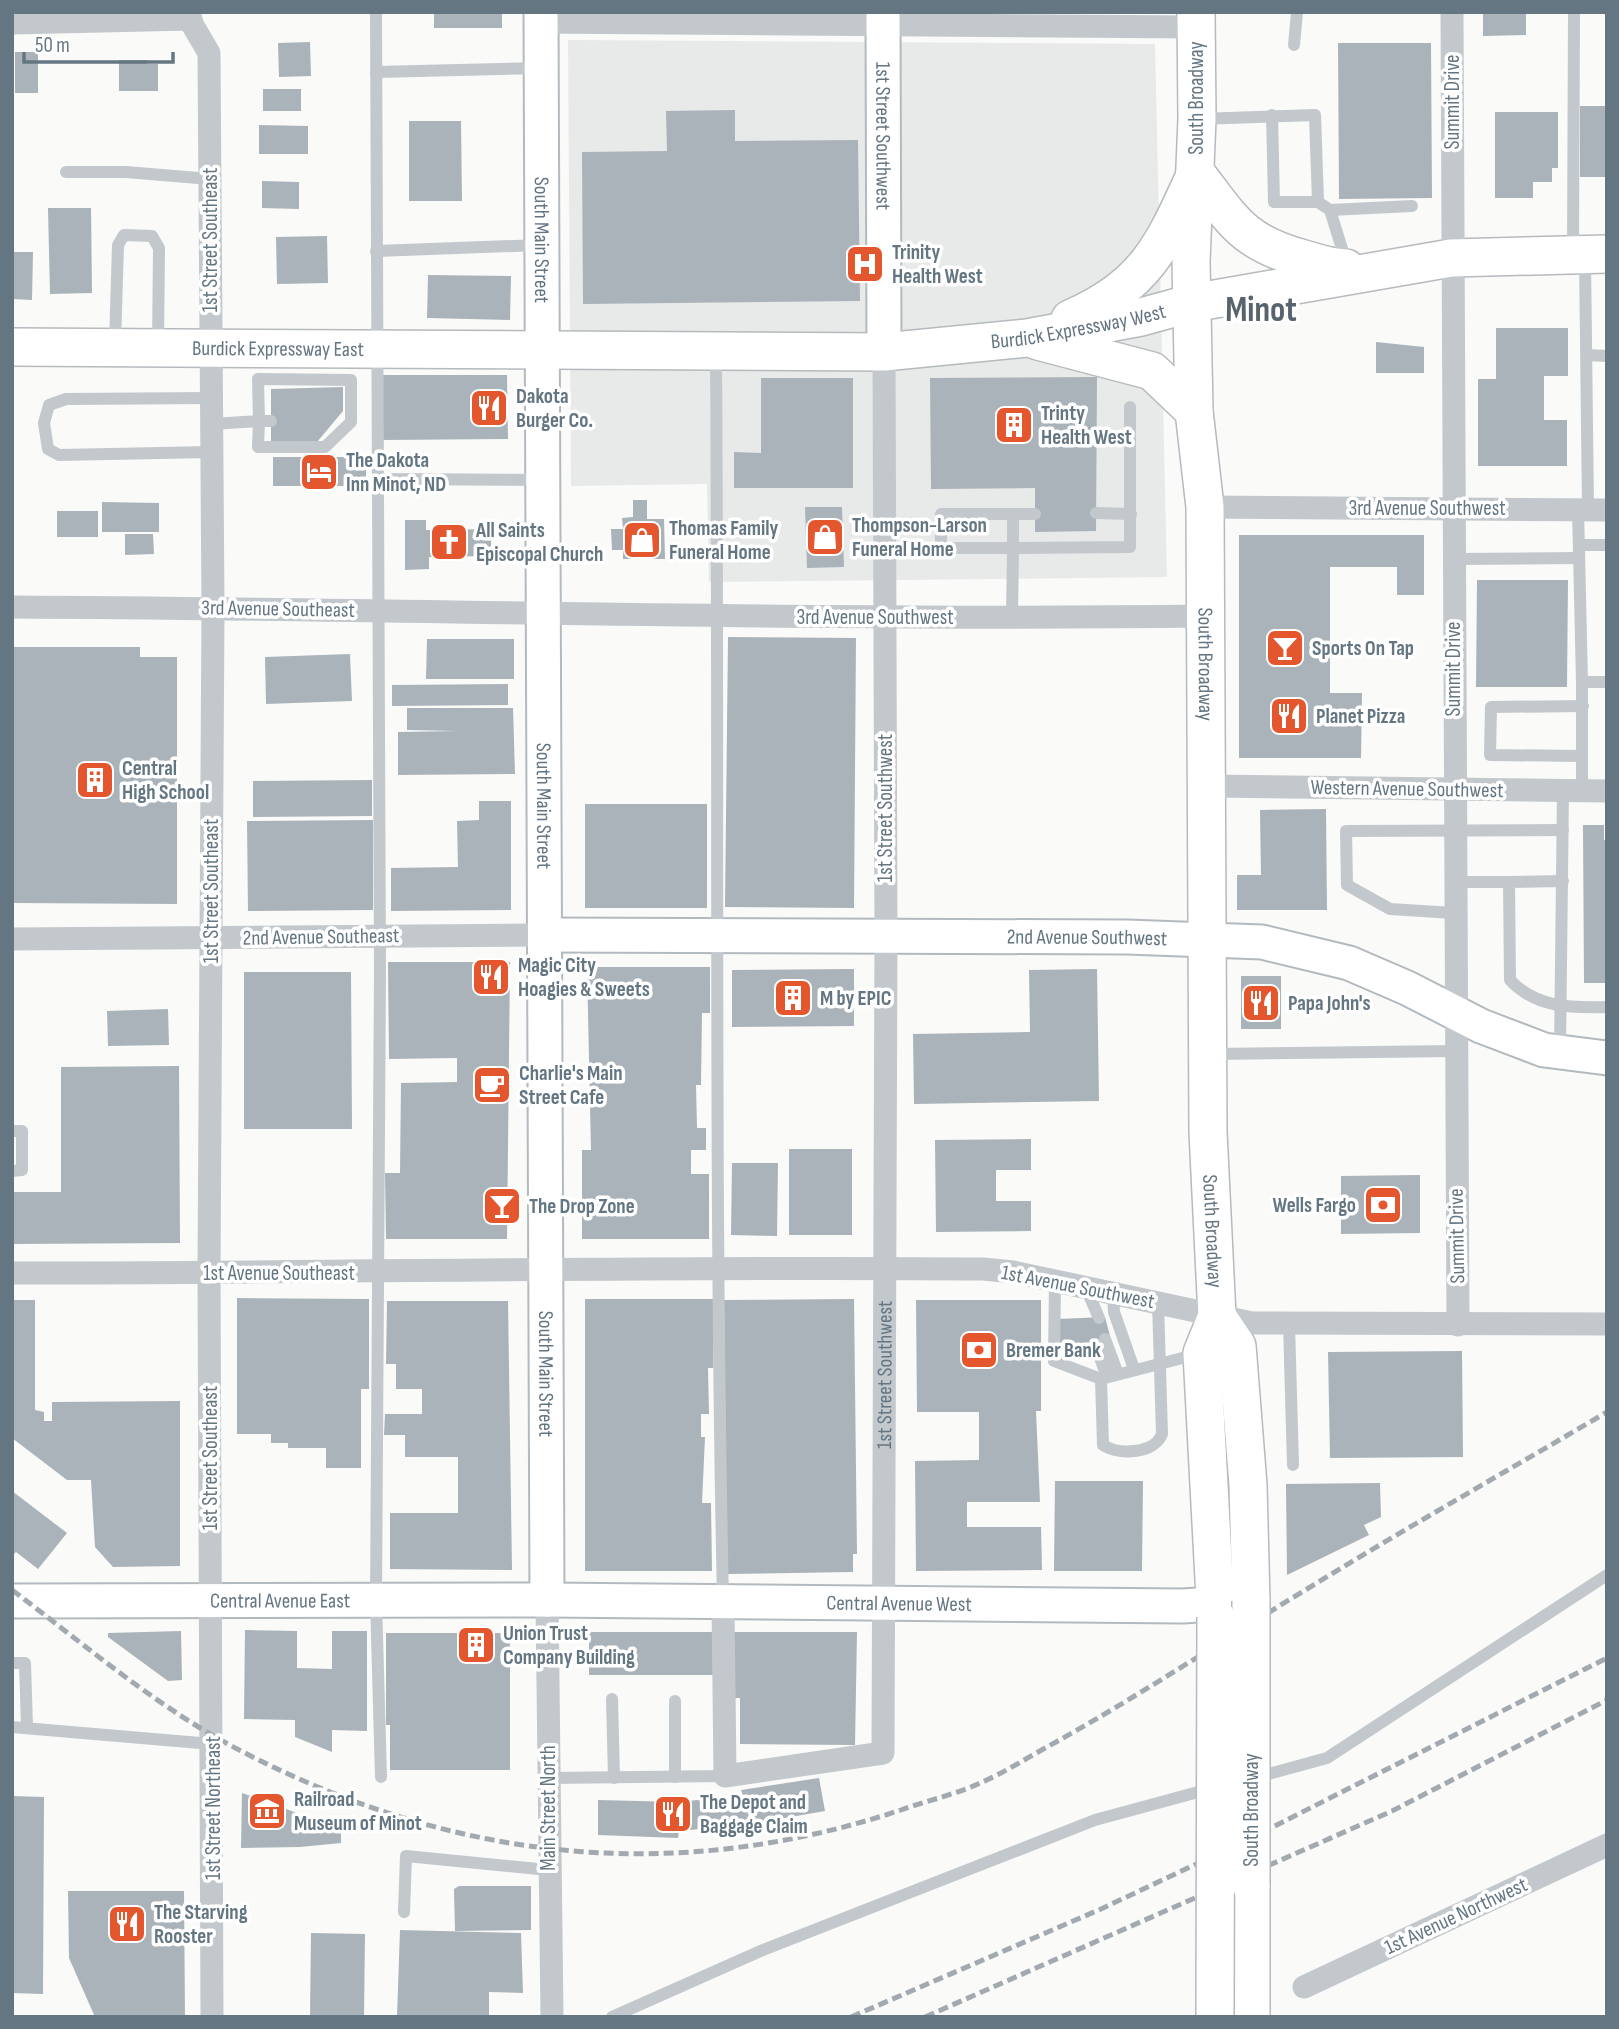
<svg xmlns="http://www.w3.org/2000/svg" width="1619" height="2029" viewBox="0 0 1619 2029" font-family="'Sofia Sans Condensed',sans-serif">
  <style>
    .built { fill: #e8e9e9 }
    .building { fill: #aab3b9 }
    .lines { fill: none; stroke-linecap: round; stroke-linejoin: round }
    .secondary-casing { stroke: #b3babf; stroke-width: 37 }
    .primary-casing { stroke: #b5babe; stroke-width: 40 }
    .lane { stroke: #c3c8cc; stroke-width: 12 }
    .street { stroke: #c3c8cc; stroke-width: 23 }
    .secondary { stroke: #fff; stroke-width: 33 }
    .primary { stroke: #fff; stroke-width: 37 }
    .rail { stroke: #a2aab0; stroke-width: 5; stroke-dasharray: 10 5; stroke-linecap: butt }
    .primary-bridge-casing { stroke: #b5babe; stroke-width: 40; stroke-linecap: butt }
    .primary-bridge { stroke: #fff; stroke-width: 37 }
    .labels { text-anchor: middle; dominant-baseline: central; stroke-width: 7; stroke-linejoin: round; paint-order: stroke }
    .street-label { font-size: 21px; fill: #657683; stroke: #fff }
    .poi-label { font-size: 21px; font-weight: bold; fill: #657683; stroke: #fff; text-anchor: start }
    .town-label { font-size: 35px; font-weight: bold; fill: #57646e; stroke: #fff }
  </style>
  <rect width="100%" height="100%" fill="#fafaf8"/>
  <polygon class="built" points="568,40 1155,44 1167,577 709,582 707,484 571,486"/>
  <g class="building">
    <rect x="434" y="12" width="68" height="16"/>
    <polygon points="1483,12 1526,12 1526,35 1483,36"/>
    <polygon points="310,42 311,76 279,77 278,43"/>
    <polygon points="1338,43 1431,43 1432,198 1339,199"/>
    <rect x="15" y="52" width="23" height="41"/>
    <polygon points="119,60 147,60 147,64 158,64 158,91 119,91"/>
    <rect x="263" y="89" width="38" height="22"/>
    <rect x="1580" y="106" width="27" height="71"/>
    <polygon points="735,110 735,141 858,140 860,301 583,304 582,152 667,151 666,111"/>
    <polygon points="1495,112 1558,112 1558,168 1552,168 1552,182 1533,182 1533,198 1495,198"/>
    <polygon points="409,121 461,121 462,201 409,201"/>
    <polygon points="259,125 308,126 308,154 259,154"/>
    <polygon points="262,181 299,182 299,209 262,208"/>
    <polygon points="48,208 91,208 92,293 50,294"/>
    <polygon points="327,236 328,283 277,284 276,237"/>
    <polygon points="12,252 33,252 32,300 12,299"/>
    <polygon points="428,275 511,276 510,320 427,318"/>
    <polygon points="1496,328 1568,328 1568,376 1544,376 1544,420 1567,420 1567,466 1478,466 1478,379 1496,379"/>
    <polygon points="1376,342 1424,347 1424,373 1376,373"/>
    <polygon points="382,375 507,375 508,439 382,440"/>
    <polygon points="1097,377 1096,531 1035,532 1035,488 931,489 930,378"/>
    <polygon points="761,378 853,378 853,488 734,488 734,452 761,453"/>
    <polygon points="343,387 343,411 317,442 271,443 271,389"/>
    <rect x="273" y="457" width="93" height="29"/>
    <polygon points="633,500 647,500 647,519 664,519 665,559 623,559 623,550 612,550 611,529 623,529 622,518 633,517"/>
    <polygon points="102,502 159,503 159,532 102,532"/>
    <polygon points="805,507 842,507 844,567 807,568"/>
    <rect x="57" y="511" width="41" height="26"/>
    <polygon points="405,520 426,520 426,530 491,529 491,556 429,557 429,569 405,570"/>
    <polygon points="125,534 153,534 154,554 125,555"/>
    <polygon points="1239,535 1424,535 1424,595 1397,595 1397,567 1330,567 1330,693 1362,693 1361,758 1239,758"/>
    <polygon points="1477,580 1568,580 1567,687 1476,687"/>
    <polygon points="728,637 856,638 854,908 725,907"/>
    <polygon points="427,639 514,639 514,679 426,679"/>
    <polygon points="12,647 140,647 140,657 177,657 177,904 12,903"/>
    <polygon points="350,654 352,701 266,704 265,657"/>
    <polygon points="508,684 508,705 392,706 392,685"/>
    <polygon points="407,708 513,708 515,774 398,775 398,732 458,731 407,730"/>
    <polygon points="372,780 372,816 253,817 253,781"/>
    <polygon points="479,801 511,801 511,910 391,911 391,868 458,867 457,821 479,820"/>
    <rect x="585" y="804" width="122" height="104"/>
    <polygon points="1326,809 1327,910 1237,910 1237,875 1261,875 1260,810"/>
    <polygon points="373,820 373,910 248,911 247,821"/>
    <polygon points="1583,825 1604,825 1604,840 1607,840 1607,983 1584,983"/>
    <polygon points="388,962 510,962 507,1239 386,1239 385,1173 400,1173 401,1083 457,1082 457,1058 389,1059"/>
    <polygon points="587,967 710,967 710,1013 702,1013 701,1085 696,1085 697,1128 706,1128 706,1150 691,1150 691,1174 709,1174 709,1239 582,1239 582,1150 591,1150"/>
    <polygon points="854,969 854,1026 732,1027 732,970"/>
    <polygon points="1097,969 1099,1101 914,1104 913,1034 1030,1032 1029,970"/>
    <polygon points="244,972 351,972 352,1129 244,1129"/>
    <rect x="1241" y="976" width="40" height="53"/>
    <polygon points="168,1009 169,1045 108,1046 107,1011"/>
    <polygon points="179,1066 180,1243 12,1244 12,1192 61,1192 61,1067"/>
    <polygon points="1031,1139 1031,1170 996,1170 996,1201 1031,1201 1031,1231 936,1232 935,1140"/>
    <rect x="789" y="1149" width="63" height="86"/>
    <polygon points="732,1163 778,1163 777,1236 731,1235"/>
    <polygon points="1420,1175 1420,1233 1341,1234 1341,1176"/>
    <polygon points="237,1298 369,1299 369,1389 361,1389 361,1468 326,1468 326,1448 288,1448 288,1443 271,1443 271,1434 237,1434"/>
    <polygon points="585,1299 713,1299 713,1368 708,1368 709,1414 701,1414 701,1437 705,1437 702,1503 711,1503 712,1571 585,1571"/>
    <polygon points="854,1299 857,1554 853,1554 853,1572 727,1574 724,1300"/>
    <polygon points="12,1300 35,1300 35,1410 44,1412 44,1421 52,1421 52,1402 180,1401 180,1566 113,1567 95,1547 91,1480 67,1480 12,1438"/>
    <polygon points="916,1300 1041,1300 1041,1411 1036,1411 1040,1502 967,1502 967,1527 1041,1527 1042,1570 916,1571 915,1461 979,1460 979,1412 917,1412"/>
    <polygon points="387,1301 508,1301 512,1570 390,1569 390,1513 458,1513 458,1457 405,1457 405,1435 384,1435 385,1414 422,1414 422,1389 396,1389 396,1364 386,1364"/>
    <polygon points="1105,1317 1110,1336 1073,1355 1068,1345 1057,1345 1057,1319"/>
    <polygon points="1462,1351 1463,1457 1330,1458 1328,1352"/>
    <polygon points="1055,1481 1143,1481 1142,1571 1054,1571"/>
    <polygon points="1380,1483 1381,1517 1364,1525 1369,1535 1287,1575 1286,1484"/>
    <polygon points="12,1491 67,1533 38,1569 16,1552 12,1556"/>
    <polygon points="245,1630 297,1631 297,1668 332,1669 332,1631 367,1631 367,1731 332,1730 332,1752 295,1737 295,1720 244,1719"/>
    <polygon points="181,1631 182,1680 168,1681 108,1637 108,1633"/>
    <rect x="589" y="1632" width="125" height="43"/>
    <polygon points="730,1632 857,1632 855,1745 740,1744 740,1698 730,1698"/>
    <polygon points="386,1633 510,1633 510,1770 390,1770 390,1725 386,1725"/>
    <polygon points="819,1778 825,1811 751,1824 679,1831 678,1838 598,1835 598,1800 679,1802 743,1795 741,1790"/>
    <polygon points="242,1793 341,1829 341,1843 300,1847 241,1848"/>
    <polygon points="12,1796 44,1797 43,1994 12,1993"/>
    <polygon points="459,1886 531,1886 531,1930 455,1931 454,1889"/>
    <polygon points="68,1891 184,1891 185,2017 95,2017 69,1958"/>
    <polygon points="400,1930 521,1933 523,1993 489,1992 489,2017 397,2017"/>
    <polygon points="311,1933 365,1934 364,2017 310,2017"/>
  </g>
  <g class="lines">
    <defs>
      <g id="secondary">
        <path id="s2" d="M541,12L547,1600"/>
        <path id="s3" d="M883,12L884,352"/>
        <path id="s4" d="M545,935L1127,937L1262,942L1349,963L1407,988L1481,1026L1544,1050L1607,1058"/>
        <path id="s5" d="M12,1601L547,1600L1183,1606L1242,1602"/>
      </g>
      <g id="primary">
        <path id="s6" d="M1196,12L1197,119L1191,261L1194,411L1205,507L1208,1132L1217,1316L1202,1353L1216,1617"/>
        <path d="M1070,319C1147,285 1163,246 1196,173C1233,221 1243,243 1304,259C1318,263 1332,268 1346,268"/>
        <polyline points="1038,341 1152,371 1194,411"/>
        <path id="s7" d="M12,347L884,352L1027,338L1141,317L1192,303L1451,258L1607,254"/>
        <polyline points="1217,1316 1237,1346 1248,1485 1251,1601"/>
        <polyline points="1251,1885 1251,2017"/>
      </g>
    </defs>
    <use href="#secondary" class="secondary-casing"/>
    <use href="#primary" class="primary-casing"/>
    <g class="lane">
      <polyline points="376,12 380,972 376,1600 381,1777"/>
      <polyline points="1294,45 1297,12"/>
      <polyline points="376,72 541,68"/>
      <polyline points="1272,115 1274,202 1318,202 1330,210 1347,265"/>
      <polyline points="1199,119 1315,115 1318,202"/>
      <polyline points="66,172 126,172 210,179"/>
      <polyline points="1330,210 1412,206"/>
      <polyline points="1573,250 1574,12"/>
      <polyline points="376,251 539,245"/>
      <polyline points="1585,258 1588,509"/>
      <polyline points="115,344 118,245 124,235 152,236 159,248 158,346"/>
      <path d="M716,355C719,770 714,1185 723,1600"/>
      <polyline points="1587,355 1607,356"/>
      <polyline points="210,398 66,399 49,405 44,423 48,449 59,455 211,452"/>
      <polyline points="211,424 259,421 258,379 351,380 351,422 325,447 258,447 259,421 271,421"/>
      <polyline points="378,479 540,480"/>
      <polyline points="1578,509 1582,682 1607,682"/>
      <polyline points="1096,513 1131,514"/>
      <polyline points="1013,514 1013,548 1130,547 1130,407"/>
      <polyline points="1579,545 1607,545"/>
      <polyline points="1453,559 1579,558"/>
      <polyline points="1012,617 1013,548 941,548 941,514 1035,514"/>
      <polyline points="1582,682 1582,791"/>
      <polyline points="1582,756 1490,755 1491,707 1583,706"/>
      <path d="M1563,881L1509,882L1510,980C1536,1008 1571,1008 1607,1007"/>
      <polyline points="1454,882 1509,882"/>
      <polyline points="1454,913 1390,909 1347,885 1346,831 1563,830"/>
      <polyline points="1560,1050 1563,791"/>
      <polyline points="1211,1054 1455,1051"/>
      <polyline points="12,1131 22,1131 22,1170 12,1171"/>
      <polyline points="1055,1281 1054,1361 1101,1379 1198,1354"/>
      <polyline points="1086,1288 1099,1318"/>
      <polyline points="1113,1294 1114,1312 1134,1369"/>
      <polyline points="1289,1324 1293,1465"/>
      <polyline points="1105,1339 1118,1374"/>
      <polyline points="1095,1344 1107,1377"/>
      <path d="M1101,1379L1103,1445C1120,1456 1155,1453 1162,1434L1158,1303"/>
      <polyline points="12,1663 25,1663 27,1727"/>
      <polyline points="612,1699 614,1778"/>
      <polyline points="675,1701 675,1777"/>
      <polyline points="12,1727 212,1744"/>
      <polyline points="548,1778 725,1776"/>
      <polyline points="1254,1778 1327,1758 1607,1575"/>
      <polyline points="404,1912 406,1856 549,1870"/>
      <polyline points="612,2017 763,1950 1095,1820 1213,1788"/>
    </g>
    <g class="street">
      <polyline points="185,12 209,53 213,608 209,1273 212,2017"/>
      <polyline points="1452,12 1458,1325"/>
      <polyline points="541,22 1196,27"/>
      <polyline points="12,23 191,19"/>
      <polyline points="1205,507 1607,510"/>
      <path d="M12,607C410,609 808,621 1206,616"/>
      <polyline points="1207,786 1607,791"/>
      <polyline points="12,939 545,935"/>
      <path d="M12,1273C336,1273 660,1266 983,1269L1013,1272L1252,1323L1607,1324"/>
      <polyline points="547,1600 552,2017"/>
      <path id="s1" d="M723,1604L725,1776L883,1753L886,937L884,352"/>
      <polyline points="1304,1987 1607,1845"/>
    </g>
    <use href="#secondary" class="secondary"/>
    <use href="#primary" class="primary"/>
    <g class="rail">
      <path d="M12,1590C88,1647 160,1710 245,1753C457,1862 675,1885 901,1810C926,1801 953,1795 978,1784C1004,1773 1030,1756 1056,1742C1142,1694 1223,1640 1307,1589C1406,1528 1507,1471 1607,1412"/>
      <polyline points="851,2017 1101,1909 1245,1841 1607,1658"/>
      <polyline points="925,2017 1392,1811 1607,1700"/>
    </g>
    <defs>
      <g id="primary-bridge">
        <polyline points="1251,1885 1251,1601"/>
        <polyline points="1215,2017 1216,1617"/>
      </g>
    </defs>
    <use href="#primary-bridge" class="primary-bridge-casing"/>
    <use href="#primary-bridge" class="primary-bridge"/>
  </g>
  <defs>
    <symbol id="hospital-square" viewBox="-11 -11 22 22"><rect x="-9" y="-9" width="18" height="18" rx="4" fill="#e4572e" stroke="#fff"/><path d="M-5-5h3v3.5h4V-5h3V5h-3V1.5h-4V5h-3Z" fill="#fff"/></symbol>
    <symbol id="restaurant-square" viewBox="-11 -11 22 22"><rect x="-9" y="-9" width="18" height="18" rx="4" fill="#e4572e" stroke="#fff"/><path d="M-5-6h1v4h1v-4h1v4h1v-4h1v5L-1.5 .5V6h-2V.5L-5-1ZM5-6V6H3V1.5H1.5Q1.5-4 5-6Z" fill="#fff"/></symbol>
    <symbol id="building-square" viewBox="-11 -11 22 22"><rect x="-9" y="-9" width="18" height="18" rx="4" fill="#e4572e" stroke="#fff"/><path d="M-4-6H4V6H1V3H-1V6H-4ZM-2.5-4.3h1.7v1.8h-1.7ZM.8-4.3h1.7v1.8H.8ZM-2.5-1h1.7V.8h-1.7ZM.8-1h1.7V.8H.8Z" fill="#fff"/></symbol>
    <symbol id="hotel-square" viewBox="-11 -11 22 22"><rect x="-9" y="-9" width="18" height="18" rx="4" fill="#e4572e" stroke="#fff"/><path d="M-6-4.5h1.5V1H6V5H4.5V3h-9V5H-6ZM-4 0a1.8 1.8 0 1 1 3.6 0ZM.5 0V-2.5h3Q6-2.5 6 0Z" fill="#fff"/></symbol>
    <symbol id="shop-square" viewBox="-11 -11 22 22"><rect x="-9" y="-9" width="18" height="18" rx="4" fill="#e4572e" stroke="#fff"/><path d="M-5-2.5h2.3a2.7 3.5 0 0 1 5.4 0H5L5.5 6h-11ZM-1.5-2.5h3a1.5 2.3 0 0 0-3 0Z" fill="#fff"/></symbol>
    <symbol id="church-square" viewBox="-11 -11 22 22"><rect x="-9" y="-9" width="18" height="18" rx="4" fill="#e4572e" stroke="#fff"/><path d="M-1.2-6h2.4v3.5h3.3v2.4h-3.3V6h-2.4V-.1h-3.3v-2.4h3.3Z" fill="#fff"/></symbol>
    <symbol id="bar-square" viewBox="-11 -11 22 22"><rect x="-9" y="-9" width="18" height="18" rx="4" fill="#e4572e" stroke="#fff"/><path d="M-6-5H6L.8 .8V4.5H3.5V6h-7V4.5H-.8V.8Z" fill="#fff"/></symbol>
    <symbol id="cafe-square" viewBox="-11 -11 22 22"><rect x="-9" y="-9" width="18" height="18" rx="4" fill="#e4572e" stroke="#fff"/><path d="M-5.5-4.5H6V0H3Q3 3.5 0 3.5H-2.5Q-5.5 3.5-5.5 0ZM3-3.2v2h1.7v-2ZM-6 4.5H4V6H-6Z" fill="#fff"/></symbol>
    <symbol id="bank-square" viewBox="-11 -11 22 22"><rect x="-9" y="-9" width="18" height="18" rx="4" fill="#e4572e" stroke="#fff"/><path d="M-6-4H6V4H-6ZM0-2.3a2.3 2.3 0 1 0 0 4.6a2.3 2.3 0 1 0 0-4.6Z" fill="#fff"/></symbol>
    <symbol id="museum-square" viewBox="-11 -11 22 22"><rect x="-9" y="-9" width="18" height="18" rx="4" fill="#e4572e" stroke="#fff"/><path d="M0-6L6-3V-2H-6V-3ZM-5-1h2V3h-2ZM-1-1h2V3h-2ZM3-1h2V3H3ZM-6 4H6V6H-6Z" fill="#fff"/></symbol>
  </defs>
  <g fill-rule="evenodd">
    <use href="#hospital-square" x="843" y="242" width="44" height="44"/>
    <use href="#restaurant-square" x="467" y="386" width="44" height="44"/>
    <use href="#building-square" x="992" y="403" width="44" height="44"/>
    <use href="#hotel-square" x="297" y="450" width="44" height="44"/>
    <use href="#shop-square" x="803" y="515" width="44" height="44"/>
    <use href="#shop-square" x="620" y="518" width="44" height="44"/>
    <use href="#church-square" x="427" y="520" width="44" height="44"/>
    <use href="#bar-square" x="1263" y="626" width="44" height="44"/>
    <use href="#restaurant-square" x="1267" y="694" width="44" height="44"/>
    <use href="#building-square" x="73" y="758" width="44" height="44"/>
    <use href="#restaurant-square" x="469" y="955" width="44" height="44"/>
    <use href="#building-square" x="771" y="976" width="44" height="44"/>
    <use href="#restaurant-square" x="1239" y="981" width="44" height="44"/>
    <use href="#cafe-square" x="470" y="1063" width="44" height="44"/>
    <use href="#bank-square" x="1361" y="1183" width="44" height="44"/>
    <use href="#bar-square" x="480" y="1184" width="44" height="44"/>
    <use href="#bank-square" x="957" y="1328" width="44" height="44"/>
    <use href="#building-square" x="454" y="1623" width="44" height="44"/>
    <use href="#museum-square" x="245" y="1789" width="44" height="44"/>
    <use href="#restaurant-square" x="651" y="1792" width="44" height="44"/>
    <use href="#restaurant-square" x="105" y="1902" width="44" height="44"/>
  </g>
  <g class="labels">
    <g class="street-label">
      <text transform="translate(1196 98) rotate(-90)">South Broadway</text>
      <text transform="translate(1452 102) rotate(-90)">Summit Drive</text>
      <text stroke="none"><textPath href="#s3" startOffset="124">1st Street Southwest</textPath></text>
      <text stroke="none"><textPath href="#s2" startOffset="228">South Main Street</textPath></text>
      <text transform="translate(210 240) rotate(-90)">1st Street Southeast</text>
      <text stroke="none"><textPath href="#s7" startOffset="1068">Burdick Expressway West</textPath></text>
      <text stroke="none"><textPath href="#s7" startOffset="266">Burdick Expressway East</textPath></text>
      <text x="1427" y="508">3rd Avenue Southwest</text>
      <text transform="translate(278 609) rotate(1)">3rd Avenue Southeast</text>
      <text x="875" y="617">3rd Avenue Southwest</text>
      <text stroke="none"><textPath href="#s6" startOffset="653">South Broadway</textPath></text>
      <text transform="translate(1453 669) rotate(-90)">Summit Drive</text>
      <text transform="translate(1407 789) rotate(1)">Western Avenue Southwest</text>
      <text stroke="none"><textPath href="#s2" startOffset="794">South Main Street</textPath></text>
      <text transform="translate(885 808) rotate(-90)">1st Street Southwest</text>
      <text transform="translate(211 891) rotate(-90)">1st Street Southeast</text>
      <text transform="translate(321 937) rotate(-1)">2nd Avenue Southeast</text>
      <text stroke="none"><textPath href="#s4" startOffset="542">2nd Avenue Southwest</textPath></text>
      <text stroke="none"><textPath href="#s6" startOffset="1220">South Broadway</textPath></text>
      <text transform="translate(1457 1236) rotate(-91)">Summit Drive</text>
      <text x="279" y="1273">1st Avenue Southeast</text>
      <text transform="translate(1078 1287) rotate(11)">1st Avenue Southwest</text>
      <text stroke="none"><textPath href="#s2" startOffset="1362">South Main Street</textPath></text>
      <text stroke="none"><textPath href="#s1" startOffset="710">1st Street Southwest</textPath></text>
      <text transform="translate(210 1458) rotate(-90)">1st Street Southeast</text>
      <text stroke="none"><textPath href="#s5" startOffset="268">Central Avenue East</textPath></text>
      <text stroke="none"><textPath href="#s5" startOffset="887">Central Avenue West</textPath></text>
      <text transform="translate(213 1808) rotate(-90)">1st Street Northeast</text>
      <text transform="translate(548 1808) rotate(-90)">Main Street North</text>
      <text transform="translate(1251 1810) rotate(-90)">South Broadway</text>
      <text transform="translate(1456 1916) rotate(-25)">1st Avenue Northwest</text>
    </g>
    <g class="poi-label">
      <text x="892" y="252">Trinity<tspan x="892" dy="24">Health West</tspan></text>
      <text x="516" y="396">Dakota<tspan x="516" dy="24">Burger Co.</tspan></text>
      <text x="1041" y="413">Trinty<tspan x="1041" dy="24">Health West</tspan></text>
      <text x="346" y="460">The Dakota<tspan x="346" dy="24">Inn Minot, ND</tspan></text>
      <text x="852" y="525">Thompson-Larson<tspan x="852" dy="24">Funeral Home</tspan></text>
      <text x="669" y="528">Thomas Family<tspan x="669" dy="24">Funeral Home</tspan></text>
      <text x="476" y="530">All Saints<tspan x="476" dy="24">Episcopal Church</tspan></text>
      <text x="1312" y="648">Sports On Tap</text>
      <text x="1316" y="716">Planet Pizza</text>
      <text x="122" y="768">Central<tspan x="122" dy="24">High School</tspan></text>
      <text x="518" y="965">Magic City<tspan x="518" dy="24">Hoagies &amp; Sweets</tspan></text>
      <text x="820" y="998">M by EPIC</text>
      <text x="1288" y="1003">Papa John's</text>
      <text x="519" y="1073">Charlie's Main<tspan x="519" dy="24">Street Cafe</tspan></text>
      <text x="1356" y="1205" text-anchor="end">Wells Fargo</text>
      <text x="529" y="1206">The Drop Zone</text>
      <text x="1006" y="1350">Bremer Bank</text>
      <text x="503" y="1633">Union Trust<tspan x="503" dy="24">Company Building</tspan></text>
      <text x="294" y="1799">Railroad<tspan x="294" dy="24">Museum of Minot</tspan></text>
      <text x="700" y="1802">The Depot and<tspan x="700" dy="24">Baggage Claim</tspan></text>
      <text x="154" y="1912">The Starving<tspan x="154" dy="24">Rooster</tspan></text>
    </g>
    <g class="town-label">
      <text x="1261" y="310">Minot</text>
    </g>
  </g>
  <rect width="1619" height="2029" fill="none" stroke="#657683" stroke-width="28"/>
  <path d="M24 52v10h149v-10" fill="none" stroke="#657683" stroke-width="3.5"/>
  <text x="35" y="52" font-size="21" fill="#657683" stroke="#ffffff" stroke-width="5" paint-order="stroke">50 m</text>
</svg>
